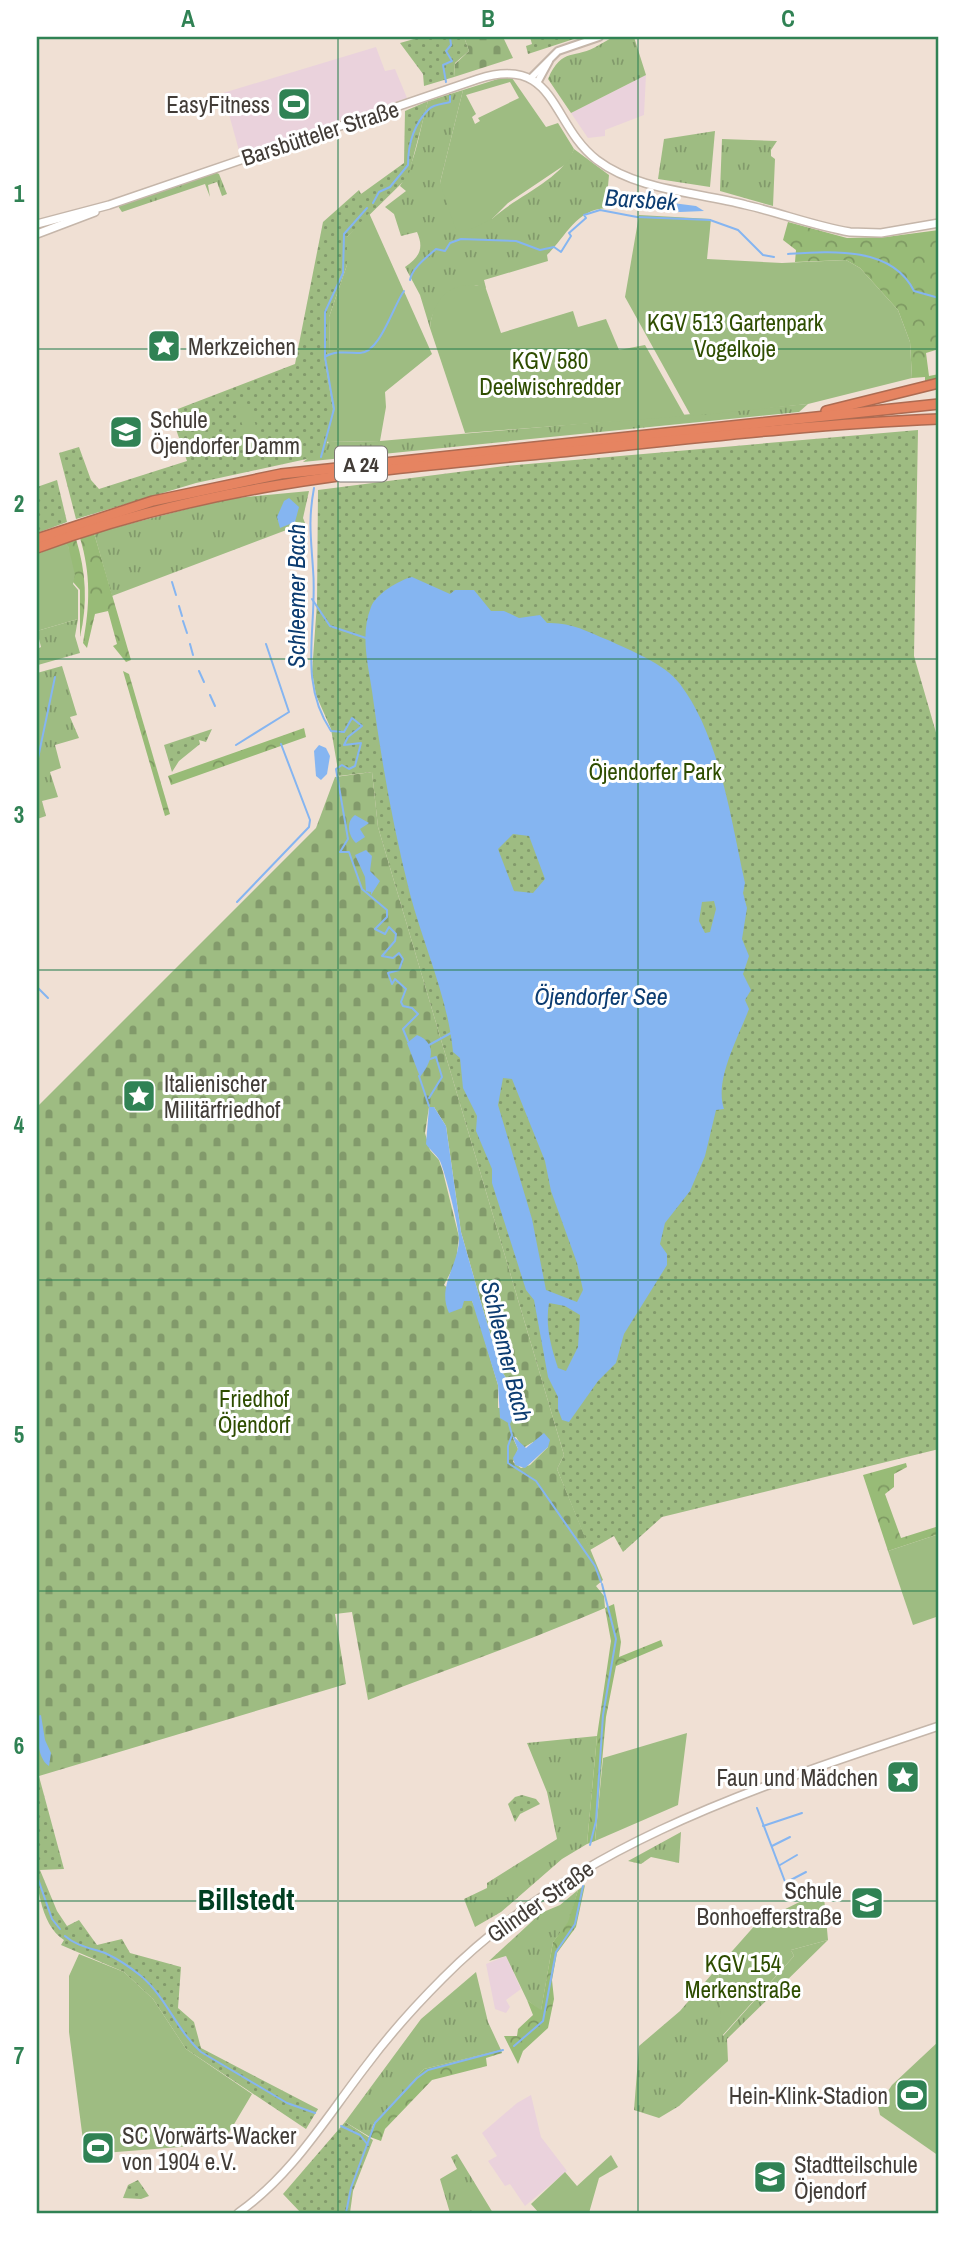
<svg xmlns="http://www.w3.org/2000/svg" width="976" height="2250" viewBox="0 0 976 2250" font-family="'Archivo Narrow',sans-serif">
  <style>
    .commercial { fill: #ead2dc }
    .grass { fill: url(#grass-tufts) }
    .forest { fill: url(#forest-crowns) }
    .cemetery { fill: url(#cemetery-stones); fill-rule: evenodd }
    .park { fill: url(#park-dots) }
    .garden { fill: #9ebc82; fill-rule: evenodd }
    .water { fill: #85b5f1; fill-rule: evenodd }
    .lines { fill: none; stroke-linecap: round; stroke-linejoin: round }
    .stream { stroke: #85b5f1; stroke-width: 2 }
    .tertiary-casing { stroke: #c5b6aa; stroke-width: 10 }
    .secondary-casing { stroke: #c5b6aa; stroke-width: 10 }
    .motorway-casing { stroke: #ad6b52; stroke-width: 12 }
    .tertiary { stroke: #fff; stroke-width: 6 }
    .secondary { stroke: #fff; stroke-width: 7 }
    .motorway { stroke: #e68461; stroke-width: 9 }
    .grid { fill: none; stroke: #308254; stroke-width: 2; stroke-opacity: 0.55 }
    .labels { text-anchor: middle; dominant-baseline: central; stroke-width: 6; stroke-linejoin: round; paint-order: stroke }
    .shield { fill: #fff; stroke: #7b7673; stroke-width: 2 }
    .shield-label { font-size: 21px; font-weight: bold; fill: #423c37 }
    .poi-label { font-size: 23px; fill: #423c37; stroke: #fff; text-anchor: start }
    .street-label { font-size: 23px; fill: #423c37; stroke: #fff }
    .park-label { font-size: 23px; fill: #2e4d00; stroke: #fff }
    .water-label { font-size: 24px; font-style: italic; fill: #0c3c71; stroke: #fff }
    .district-label { font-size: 30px; font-weight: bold; fill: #003f21; stroke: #fff }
    .neatline { fill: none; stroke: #308254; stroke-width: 2.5 }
    .grid-label { font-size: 23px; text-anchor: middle; font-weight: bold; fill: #308254 }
  </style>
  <defs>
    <pattern id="grass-tufts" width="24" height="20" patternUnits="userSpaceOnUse" patternTransform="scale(1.75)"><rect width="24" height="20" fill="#9ebc82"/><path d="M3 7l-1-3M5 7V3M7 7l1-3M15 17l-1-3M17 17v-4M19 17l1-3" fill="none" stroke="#829a6b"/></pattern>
    <pattern id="forest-crowns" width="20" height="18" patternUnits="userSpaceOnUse" patternTransform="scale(1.75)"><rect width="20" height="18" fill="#98bb77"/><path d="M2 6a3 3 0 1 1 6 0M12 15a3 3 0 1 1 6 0" fill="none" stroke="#7e9962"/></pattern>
    <pattern id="cemetery-stones" width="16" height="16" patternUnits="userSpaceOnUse" patternTransform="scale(1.75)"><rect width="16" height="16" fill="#9ebc82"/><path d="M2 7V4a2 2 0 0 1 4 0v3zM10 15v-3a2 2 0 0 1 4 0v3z" fill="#829a6b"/></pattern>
    <pattern id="park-dots" width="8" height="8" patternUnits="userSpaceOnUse" patternTransform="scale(1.75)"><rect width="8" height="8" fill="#9ebc82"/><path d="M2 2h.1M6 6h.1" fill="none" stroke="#829a6b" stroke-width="1.8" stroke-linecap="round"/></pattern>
  </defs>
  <rect width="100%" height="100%" fill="#f0e0d4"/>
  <g class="commercial">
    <polygon points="376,47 385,71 395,69 407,98 240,154 223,93"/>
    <polygon points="646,75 644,115 605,130 605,136 588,138 571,113"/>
    <polygon points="506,1956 521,1989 506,2000 510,2007 506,2013 495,2009 486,1964"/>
    <polygon points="531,2095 541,2137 567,2171 525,2206 510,2184 505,2186 488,2161 497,2156 482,2133 517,2103"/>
  </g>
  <g class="grass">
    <path d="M614,37H634L646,75L571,113L548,79C562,46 575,60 599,45C605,42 608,39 614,37Z"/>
    <path d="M463,90L440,183L492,219C516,196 562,180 574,149L609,175L606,208C576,210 567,235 547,255L548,261L484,280L486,288L475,285C452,295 432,300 430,328L420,295L405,267C420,257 424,248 417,232L401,236L394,214L385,207L406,191L400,186C417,161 419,130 428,101Z"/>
    <polygon points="715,131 710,187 658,179 664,139"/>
    <polygon points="722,139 777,141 771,150 771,156 775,159 773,206 720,191"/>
    <polygon points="215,172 219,174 227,194 222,196 217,182 208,185 210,197 205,184 122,212 118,206"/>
    <polygon points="808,404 799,412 303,462 329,442 380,441"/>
    <polygon points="309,491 303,518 305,523 112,596 94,533 226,499"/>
    <polygon points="78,619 75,636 80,653 38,665 37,649 41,647 37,631"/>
    <polygon points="62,666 77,715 70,717 79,738 55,745 61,768 50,772 58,797 42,801 46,816 37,819 37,673"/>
    <polygon points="597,1736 587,1844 562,1859 501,1912 475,1927 464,1899 487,1888 487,1883 557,1839 547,1792 527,1743"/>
    <polygon points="681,1832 679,1863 651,1857 641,1864 628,1861"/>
    <polygon points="578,1890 569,1922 553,1942 541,2011 527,2000 506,1956 489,1961 541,1913 560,1905"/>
    <polygon points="828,1940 727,2039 728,2061 679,2106 659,2118 634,2110 639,2046 680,2011 718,1967 723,2036 794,1956 791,1950"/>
    <polygon points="476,1972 488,2022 501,2050 424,2069 373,2125 370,2137 345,2122 421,2019"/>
    <polygon points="457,2154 493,2213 450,2213 440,2179 457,2169 451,2157"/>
  </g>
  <g class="forest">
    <polygon points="788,222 847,238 886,237 939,230 939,349 926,353 929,376 939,374 939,380 925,382 925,377 912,378 910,342 898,310 860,268 846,260 795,262 796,250 783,240"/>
    <path d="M94,533L131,660L126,662L113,646L117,644L108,611L95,614L87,648L83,643C90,606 91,574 80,538Z"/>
    <path d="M76,539C86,572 88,603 80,637V590L73,582L68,546L65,543Z"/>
    <polygon points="123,671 129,674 170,814 165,816"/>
    <polygon points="304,728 306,737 171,785 168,776"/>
    <polygon points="906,1463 907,1467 894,1474 894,1487 885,1494 901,1538 939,1526 939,1534 888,1551 863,1475"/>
    <polygon points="614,1604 621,1642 619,1657 661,1640 663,1646 616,1666 606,1717 595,1841 587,1844 597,1736 611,1641 605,1608"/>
    <polygon points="585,1885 576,1927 557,1953 552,1980 554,1999 548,2028 523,2051 518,2064 504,2036 517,2036 518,2029 533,2015 527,2000 541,2010 553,1942 568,1922 578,1890"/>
    <polygon points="501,2050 502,2053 486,2058 487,2066 432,2080 385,2129 381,2141 370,2137 375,2122 424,2069"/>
  </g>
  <g class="cemetery">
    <polygon points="464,37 503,37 513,58 454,77 455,64 469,51"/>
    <path d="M372,772L378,827L564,1455L557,1469L603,1580L596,1586L604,1596L605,1608C526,1642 447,1669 368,1700L352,1612L335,1614L346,1684L39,1776L37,1107L316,828L335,777ZM429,1107H434L446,1126L461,1232L482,1306L501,1370L515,1392L519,1406L498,1408V1385L476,1310L472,1301H463L444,1285L456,1262L459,1237L443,1172L439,1160L430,1150L425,1133ZM516,1437L523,1448L533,1442L548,1447L530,1465L521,1468L513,1462L518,1449L513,1438Z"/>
  </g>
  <g class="park">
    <polygon points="421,37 464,37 469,51 455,63 454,77 424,86 423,74 400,43"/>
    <polygon points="530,37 576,37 577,38 528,54 526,46 532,44"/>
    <polygon points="428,101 408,177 347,237 347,265 329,317 330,353 324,355 333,409 325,455 196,483 76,519 59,453 79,447 91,480 99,489 187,461 170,412 295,364 323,222 359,190 361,194 404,163 405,111"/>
    <polygon points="918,430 914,656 939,743 939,1449 662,1517 623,1552 614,1536 590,1550 557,1469 564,1455 378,827 372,772 339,776 331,729 316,695 312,672 317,603 318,490 505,466"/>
    <polygon points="57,480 67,522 37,533 37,487"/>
    <polygon points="212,729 206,742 199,740 200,744 179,761 172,772 164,745"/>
    <path d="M37,1769L64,1869L40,1870L57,1911L67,1926L79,1920L97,1945L122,1939L130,1953L181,1967L178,2008L194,2022L201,2048L318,2109L306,2129L186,2049L153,1999L124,1972L61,1945L64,1940C24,1915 37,1812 37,1769Z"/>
    <polygon points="522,1795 536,1799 540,1804 520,1814 515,1822 508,1804 515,1797"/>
    <polygon points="345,2122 373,2140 353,2191 350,2213 301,2213 283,2194"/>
    <polygon points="138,2180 149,2196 141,2199 123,2198 128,2185"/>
  </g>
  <g class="garden">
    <path d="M501,78H512L546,127L558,123L574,149L569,162L508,203L492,219L471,229L456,230L440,183L463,90ZM510,82L519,98L478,118L480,121L475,124L472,117L476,114L466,95Z"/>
    <polygon points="369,213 432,354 385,392 386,407 380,441 329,442 325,441 333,409 324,355 330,353 329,317 347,265 347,237"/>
    <polygon points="639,215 711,219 707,259 782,263 846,260 860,268 898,310 910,342 912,378 808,404 691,416 625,297"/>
    <path d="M483,280L501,333L573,311L578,327L606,319L619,350L645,345L685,416L465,433L430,328C433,296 454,279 485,287Z"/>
    <polygon points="249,405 258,432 246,436 237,409"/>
    <polygon points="65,543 68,545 75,575 73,584 78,590 78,619 37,631 37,554"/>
    <polygon points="939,1534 939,1616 913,1625 888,1551"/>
    <polygon points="687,1733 678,1805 595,1841 603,1758"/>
    <polygon points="832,1886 832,1889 824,1897 828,1940 791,1950 794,1956 722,2036 718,1967 757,1923"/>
    <polygon points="79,1954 124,1972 153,1999 186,2049 252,2094 224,2141 218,2144 91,2154 84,2148 69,2032 69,1976"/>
    <polygon points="939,2041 939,2156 880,2115 878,2106 892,2085"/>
    <polygon points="611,2155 618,2167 599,2178 589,2213 539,2213 531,2204 565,2172 577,2186"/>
  </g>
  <g class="water">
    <polygon points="657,201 696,206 704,211 680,212 655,208"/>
    <polygon points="289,498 299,507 295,522 280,528 277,517 284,501"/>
    <path d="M412,577L450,594L455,590H474L491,611H504L519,618L540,615L547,623C571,622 586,631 608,640C631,651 664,663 680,684C720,737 731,820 745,883L743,893L747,908L742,939L749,956L743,974L751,990L745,1000L749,1009C739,1036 714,1080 724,1109L716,1110L705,1156L690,1191L665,1223L660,1244L667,1254V1265L624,1334L616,1363L598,1381L569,1422L562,1420L558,1409V1397L548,1377L534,1300L526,1290L492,1183V1169L476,1131L477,1116L463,1088L460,1058L453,1052C448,998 424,947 410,894C393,827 381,759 372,691C368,664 360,634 371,607C376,594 399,580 412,577ZM513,834L529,836L545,879L533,893L514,891L498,849ZM714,901L716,909L710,932L705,933L699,921L702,902ZM503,1078L512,1079L545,1161L551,1191L577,1263L583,1290L577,1302L546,1290L532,1219L498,1105ZM549,1303L565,1306L580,1315L578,1347L566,1371L558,1368C551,1346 545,1326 549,1303Z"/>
    <polygon points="319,745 326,748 330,756 327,774 321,780 316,776 314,751"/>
    <path d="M355,815L369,823L360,829L365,837L356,843C349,837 345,822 355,815Z"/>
    <polygon points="366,850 372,856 370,871 380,881 371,895 371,892 366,891 365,877 355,855"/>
    <path d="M417,1035C439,1044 431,1063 420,1077L407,1043Z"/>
    <path d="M429,1107H434L446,1126L461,1232L482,1306L501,1370L515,1392L519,1406L510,1424L500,1418L498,1385L472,1301H464L462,1308L449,1313C437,1287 457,1268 459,1241C460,1230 445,1172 440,1161C436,1154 430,1150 426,1144Z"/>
    <polygon points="544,1433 550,1440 548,1447 525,1468 515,1465 513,1458 518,1449 512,1435 526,1448"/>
    <path d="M41,1715L45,1740L51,1753L49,1766C36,1758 37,1730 37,1716Z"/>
  </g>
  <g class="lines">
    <g class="stream">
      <polyline points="446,82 443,65 452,61 446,51 451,45 450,37"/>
      <path d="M373,203L379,192L390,187L408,165C408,145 414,124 429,109C434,104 444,104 450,102V96"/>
      <path d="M788,254C831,251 892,246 914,291L939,298"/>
      <path d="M410,280C412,268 427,257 436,249L445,251L450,243L461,239L516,241L540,250L554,247L561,252L571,236L569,233L586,218L584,215L600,210L637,217L710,220L738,230L763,255L774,257"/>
      <path d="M325,357C336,350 349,353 360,353C380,353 393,306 404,291"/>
      <polyline points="321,457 334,409 325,357 325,312 343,273 344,234 367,208"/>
      <path d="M314,488C308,520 311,538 313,569C318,626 297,680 331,731L344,732L352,718L362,726L348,737L344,745L361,743L355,766L349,769L342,765L336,769L348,839L340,852H349L362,889L387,910V917L375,929L385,934L389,927L396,934L395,941L382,956L393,958L399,953L403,959L399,970L388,973L392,984L395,979L406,989L401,1002L403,1006L412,1008L418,1014L403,1029L408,1041"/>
      <polyline points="172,582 176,595"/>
      <polyline points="312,599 330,626 366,638"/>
      <polyline points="179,606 182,616"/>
      <polyline points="183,621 187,633"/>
      <polyline points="190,644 193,655"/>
      <polyline points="199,671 204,682"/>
      <polyline points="210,695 215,706"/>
      <polyline points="236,745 289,712 266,644"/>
      <polyline points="37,763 55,677"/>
      <polyline points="237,902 309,827 310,820 281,744"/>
      <polyline points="37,987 48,998"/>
      <polyline points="429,1045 451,1033"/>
      <polyline points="419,1076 429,1106"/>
      <polyline points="429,1098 442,1077 436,1057 430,1059"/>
      <polyline points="509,1424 512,1435 508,1446 508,1463 536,1481 595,1566 601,1582"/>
      <polyline points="757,1808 792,1900"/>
      <polyline points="763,1826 802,1813"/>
      <polyline points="590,1845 596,1821 603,1715 616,1639 602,1584"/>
      <polyline points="772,1846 790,1837"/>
      <polyline points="780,1865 797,1855"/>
      <polyline points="37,1876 52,1919 60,1929"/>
      <polyline points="785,1883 806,1872"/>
      <path d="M65,1936C76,1946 91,1948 105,1953C118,1959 130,1967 141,1976C167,1998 177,2031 201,2052L287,2103L315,2113"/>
      <polyline points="514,2046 543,2021 556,1952 575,1924 583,1886"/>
      <polyline points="341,2126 360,2135 368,2145"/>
      <polyline points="346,2213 351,2188 375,2123 417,2078 428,2070 503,2050"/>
    </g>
    <defs>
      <g id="tertiary">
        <polyline points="531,78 558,51 599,37"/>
        <polyline points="537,83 549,61"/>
      </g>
      <g id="secondary">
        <path d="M37,224L109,205L478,79C557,54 550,124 597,160C638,191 698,192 746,205C781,213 814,226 850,232L881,233L939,223"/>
        <polyline points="37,234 95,212"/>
        <path d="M238,2213C293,2174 325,2119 366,2066C389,2035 415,2006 443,1978C579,1841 761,1786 939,1726"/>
      </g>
      <g id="motorway">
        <polyline points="826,411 939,383"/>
        <polyline points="37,539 153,501 281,474 939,404"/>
        <path d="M37,548C210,483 378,470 560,452C687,439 812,424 939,419"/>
      </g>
    </defs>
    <use href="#tertiary" class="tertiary-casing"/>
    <use href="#secondary" class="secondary-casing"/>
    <use href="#motorway" class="motorway-casing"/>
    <use href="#tertiary" class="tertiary"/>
    <use href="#secondary" class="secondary"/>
    <use href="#motorway" class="motorway"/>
  </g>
  <path class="grid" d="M338,37V2213M638,37V2213M37,349H939M37,659H939M37,970H939M37,1280H939M37,1591H939M37,1901H939"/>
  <defs>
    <symbol id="stadium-square" viewBox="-11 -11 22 22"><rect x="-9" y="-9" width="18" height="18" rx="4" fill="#308254" stroke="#fff"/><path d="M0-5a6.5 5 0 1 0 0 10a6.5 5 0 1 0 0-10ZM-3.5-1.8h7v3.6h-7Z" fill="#fff"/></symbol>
    <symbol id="sight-square" viewBox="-11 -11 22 22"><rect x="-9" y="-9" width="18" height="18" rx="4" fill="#308254" stroke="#fff"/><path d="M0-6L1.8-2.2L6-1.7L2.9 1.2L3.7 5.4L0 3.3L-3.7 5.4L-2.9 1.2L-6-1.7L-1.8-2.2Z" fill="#fff"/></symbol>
    <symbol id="school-square" viewBox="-11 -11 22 22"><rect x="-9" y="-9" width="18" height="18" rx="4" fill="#308254" stroke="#fff"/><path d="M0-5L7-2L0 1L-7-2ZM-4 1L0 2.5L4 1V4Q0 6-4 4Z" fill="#fff"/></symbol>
  </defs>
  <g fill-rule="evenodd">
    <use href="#stadium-square" x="275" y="85" width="38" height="38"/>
    <use href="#sight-square" x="145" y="327" width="38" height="38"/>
    <use href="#school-square" x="107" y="413" width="38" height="38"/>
    <use href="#sight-square" x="120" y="1077" width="38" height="38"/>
    <use href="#sight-square" x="884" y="1758" width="38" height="38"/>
    <use href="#school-square" x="848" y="1884" width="38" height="38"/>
    <use href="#stadium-square" x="893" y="2076" width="38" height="38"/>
    <use href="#stadium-square" x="79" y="2129" width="38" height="38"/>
    <use href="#school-square" x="751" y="2158" width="38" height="38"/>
  </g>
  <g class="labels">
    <rect class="shield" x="335" y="446.5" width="52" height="35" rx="5"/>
    <g class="shield-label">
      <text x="361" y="464">A 24</text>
    </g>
    <g class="poi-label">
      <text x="270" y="104" text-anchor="end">EasyFitness</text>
      <text x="188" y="346">Merkzeichen</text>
      <text x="150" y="419">Schule<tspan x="150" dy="26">Öjendorfer Damm</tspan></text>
      <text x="164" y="1083">Italienischer<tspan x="164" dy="26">Militärfriedhof</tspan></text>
      <text x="878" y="1777" text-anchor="end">Faun und Mädchen</text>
      <text x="842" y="1890" text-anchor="end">Schule<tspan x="842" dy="26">Bonhoefferstraße</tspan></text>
      <text x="888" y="2095" text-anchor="end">Hein-Klink-Stadion</text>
      <text x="122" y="2135">SC Vorwärts-Wacker<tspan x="122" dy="26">von 1904 e.V.</tspan></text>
      <text x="794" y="2164">Stadtteilschule<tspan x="794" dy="26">Öjendorf</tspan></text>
    </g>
    <g class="street-label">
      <text transform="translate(320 133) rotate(-18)">Barsbütteler Straße</text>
      <text transform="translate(540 1901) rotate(-35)">Glinder Straße</text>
    </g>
    <g class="park-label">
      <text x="735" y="322">KGV 513 Gartenpark<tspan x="735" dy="26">Vogelkoje</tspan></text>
      <text x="550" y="360">KGV 580<tspan x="550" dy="26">Deelwischredder</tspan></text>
      <text x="655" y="771">Öjendorfer Park</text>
      <text x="254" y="1398">Friedhof<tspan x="254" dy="26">Öjendorf</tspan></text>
      <text x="743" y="1963">KGV 154<tspan x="743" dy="26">Merkenstraße</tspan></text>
    </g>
    <g class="water-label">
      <text transform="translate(641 199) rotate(4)">Barsbek</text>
      <text transform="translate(296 596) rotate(-90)">Schleemer Bach</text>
      <text x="601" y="996">Öjendorfer See</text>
      <text transform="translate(507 1351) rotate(76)">Schleemer Bach</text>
    </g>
    <g class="district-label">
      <text x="246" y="1899">Billstedt</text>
    </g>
  </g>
  <rect width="976" height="2250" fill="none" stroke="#ffffff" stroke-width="77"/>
  <rect x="38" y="38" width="899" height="2174" class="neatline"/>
  <g class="grid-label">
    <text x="188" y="27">A</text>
    <text x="488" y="27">B</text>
    <text x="788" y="27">C</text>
    <text x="19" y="202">1</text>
    <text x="19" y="512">2</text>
    <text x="19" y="823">3</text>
    <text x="19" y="1133">4</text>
    <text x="19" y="1443">5</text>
    <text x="19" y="1754">6</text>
    <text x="19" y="2064">7</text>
  </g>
</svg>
